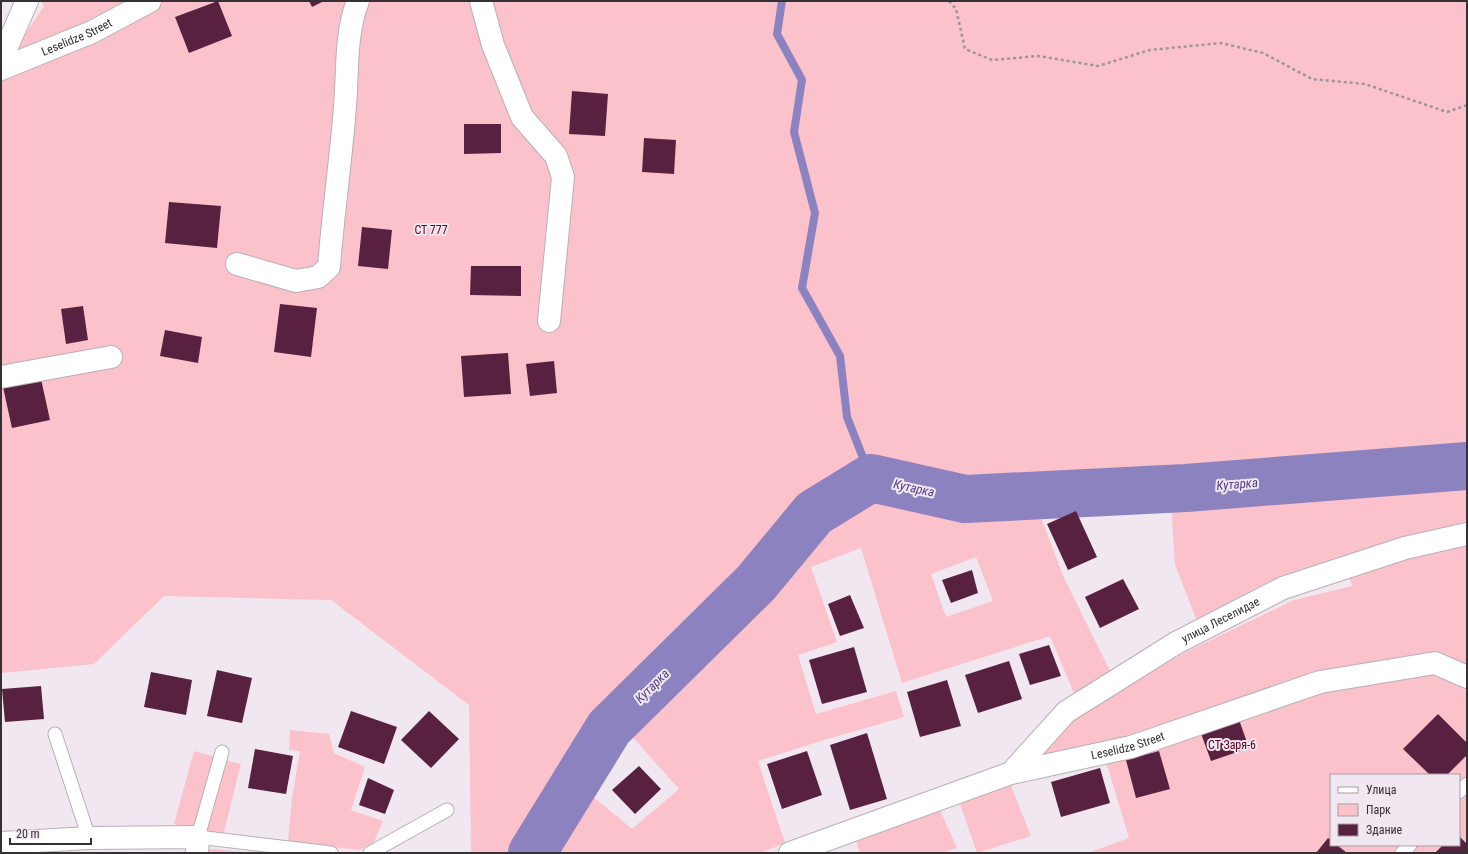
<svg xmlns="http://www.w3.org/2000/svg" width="1468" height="854" viewBox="0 0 1468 854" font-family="'Roboto Condensed',sans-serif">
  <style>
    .green { fill: #fcc2cb; fill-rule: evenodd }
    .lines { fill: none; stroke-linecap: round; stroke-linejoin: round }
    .stream { stroke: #8c82bf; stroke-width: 8 }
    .river { stroke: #8c82bf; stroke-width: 48 }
    .building { fill: #58213f }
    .lane-casing { stroke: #b9afb7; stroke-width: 15 }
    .street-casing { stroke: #b9afb7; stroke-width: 24 }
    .path { stroke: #9c959b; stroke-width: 2.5; stroke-dasharray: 3 3; stroke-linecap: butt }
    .lane { stroke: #fff; stroke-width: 13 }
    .street { stroke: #fff; stroke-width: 22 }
    .labels { text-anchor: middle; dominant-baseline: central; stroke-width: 4; stroke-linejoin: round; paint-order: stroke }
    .street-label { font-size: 12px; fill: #343033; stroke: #f1e7f0 }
    .park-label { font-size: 12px; fill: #5c0223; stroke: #f1e7f0 }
    .water-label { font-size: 13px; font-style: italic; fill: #503f8a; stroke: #f1e7f0 }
  </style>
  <rect width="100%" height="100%" fill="#f1e7f0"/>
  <g class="green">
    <path d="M41,1H1467V853H1088L1129,838L1101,745L1037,761L1069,719L1186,652L1294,600L1352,586L1343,558L1272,581L1197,621L1175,565L1171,504L1037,507L1064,578L1113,677L1076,698L1050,636L902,683L861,548L811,567L837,642L798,655L816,714L896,691L904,717L824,740L758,761L785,843L761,853H550L585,790L632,829L679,789L628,732L606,750L573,755L515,853H471L469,705L331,600L164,596L94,664L1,673V71L44,6ZM976,557L993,601L946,617L931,574ZM1331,775H1459V845H1331Z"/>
    <polygon points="290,730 329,734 334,753 365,767 351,810 383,821 374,842 360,850 288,842 292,798 300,751 289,750"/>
    <polygon points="194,751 216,757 194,829 174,824"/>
    <polygon points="225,760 241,764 223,836 205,831"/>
    <polygon points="1010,783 1031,836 977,853 959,801"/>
    <polygon points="940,810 957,848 943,853 860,853 856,841"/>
    <polygon points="203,848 253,853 203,853"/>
  </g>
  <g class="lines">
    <polyline class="stream" points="782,1 777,34 802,80 794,132 815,213 802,288 840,356 847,417 871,478"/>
    <polyline class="river" points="532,853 609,728 756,583 814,513 871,478 965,499 1186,488 1467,466"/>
  </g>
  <g class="building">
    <polygon points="218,1 232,36 189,53 175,17"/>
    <polygon points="309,1 324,1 312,7"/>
    <polygon points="572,91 608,94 605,136 569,134"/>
    <polygon points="464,124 501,124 501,153 464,154"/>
    <polygon points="644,138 676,140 674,174 642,172"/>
    <polygon points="169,202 221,206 217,248 165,243"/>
    <polygon points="362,227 392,230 388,269 358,266"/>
    <polygon points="471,266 521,266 521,296 470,295"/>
    <polygon points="280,304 317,308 311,357 274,352"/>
    <polygon points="83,306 88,340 66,344 61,309"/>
    <polygon points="165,330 202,337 198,363 160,356"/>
    <polygon points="508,353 511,394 464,397 461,356"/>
    <polygon points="554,361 557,393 530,396 526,364"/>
    <polygon points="41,379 50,420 12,428 3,387"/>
    <polygon points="1076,511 1097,557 1068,570 1047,524"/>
    <polygon points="972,570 978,593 951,603 942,580"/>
    <polygon points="1123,579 1139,609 1100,628 1085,597"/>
    <polygon points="850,595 864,628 840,636 828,604"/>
    <polygon points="1049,645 1061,676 1030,685 1019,654"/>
    <polygon points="854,647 867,692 822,704 809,660"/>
    <polygon points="1009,661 1022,699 978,713 965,675"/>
    <polygon points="217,670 252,678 242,723 207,716"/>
    <polygon points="151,672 192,680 186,715 144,707"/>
    <polygon points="947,680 961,726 920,737 907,692"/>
    <polygon points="41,686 44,719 5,722 2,689"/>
    <polygon points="351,711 397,727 384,764 338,747"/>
    <polygon points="429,711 459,739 431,768 401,740"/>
    <polygon points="1237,714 1249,748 1211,761 1199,728"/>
    <polygon points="1438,714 1467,743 1467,755 1447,775 1430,775 1403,749"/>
    <polygon points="867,733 887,799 850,810 830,745"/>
    <polygon points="255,749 293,756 286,794 248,788"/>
    <polygon points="807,751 822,795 782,809 767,764"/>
    <polygon points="1159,751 1170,789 1136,798 1126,760"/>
    <polygon points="639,766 661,789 635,814 612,790"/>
    <polygon points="1100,768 1110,803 1061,817 1051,782"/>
    <polygon points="368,778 394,790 385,814 359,805"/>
    <polygon points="1459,836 1467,844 1467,853 1435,853 1443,845 1459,845"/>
    <polygon points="1328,838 1331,840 1331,845 1337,845 1347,853 1316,853"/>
  </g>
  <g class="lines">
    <defs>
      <g id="lane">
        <polyline points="55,734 89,838"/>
        <polyline points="222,752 198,837 331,853"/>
        <polyline points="1459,792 1467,784"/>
        <polyline points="370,853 447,810"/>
        <polyline points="1402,853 1410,845"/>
      </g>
      <g id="street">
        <polyline points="481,1 493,45 522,117 556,156 563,177 549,321"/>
        <polyline points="1,60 27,1"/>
        <path id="s1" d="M1,69L92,32L150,1"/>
        <path d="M237,264L296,281L318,277L329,267C333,213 341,160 345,106C348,72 345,33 358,1"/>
        <polyline points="1,377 111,357"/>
        <path id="s2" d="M1011,773L1066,712L1176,643L1283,588L1405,548L1467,534"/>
        <polyline points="1,843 89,838 198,837 197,853"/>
        <path id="s3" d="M790,853L1011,773L1131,747L1320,682L1435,663L1467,677"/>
      </g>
    </defs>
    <use href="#lane" class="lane-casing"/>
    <use href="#street" class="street-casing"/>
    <polyline class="path" points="949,1 956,9 965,49 992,60 1038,56 1098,66 1150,50 1221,43 1263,53 1312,79 1365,84 1447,112 1467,105"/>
    <use href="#lane" class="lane"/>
    <use href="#street" class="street"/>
  </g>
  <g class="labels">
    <g class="street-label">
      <text stroke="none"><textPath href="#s1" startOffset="82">Leselidze Street</textPath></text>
      <text stroke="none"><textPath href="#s2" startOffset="262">улица Леселидзе</textPath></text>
      <text stroke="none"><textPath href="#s3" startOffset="355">Leselidze Street</textPath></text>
    </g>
    <g class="park-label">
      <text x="431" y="230">СТ 777</text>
      <text x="1232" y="745">СТ Заря-6</text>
    </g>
    <g class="water-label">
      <text transform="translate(1237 484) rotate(-5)">Кутарка</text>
      <text transform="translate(914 488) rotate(12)">Кутарка</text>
      <text transform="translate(652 686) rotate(-45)">Кутарка</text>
    </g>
  </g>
  <rect width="1468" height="854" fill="none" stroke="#343033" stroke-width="4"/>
  <rect x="1330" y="774" width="130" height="72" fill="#f1e7f0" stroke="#a59ea4"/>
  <rect x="1338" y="787" width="20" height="6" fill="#ffffff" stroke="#a59ea4"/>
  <text x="1366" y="794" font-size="12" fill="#343033">Улица</text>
  <rect x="1338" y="804" width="20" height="12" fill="#fcc2cb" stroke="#a59ea4"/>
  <text x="1366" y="814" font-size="12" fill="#343033">Парк</text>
  <rect x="1338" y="824" width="20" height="12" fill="#58213f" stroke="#a59ea4"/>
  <text x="1366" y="834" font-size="12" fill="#343033">Здание</text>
  <path d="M10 838v6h81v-6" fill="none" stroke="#343033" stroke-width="2"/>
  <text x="16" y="838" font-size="12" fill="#343033" stroke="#f1e7f0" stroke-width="3" paint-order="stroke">20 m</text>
</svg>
